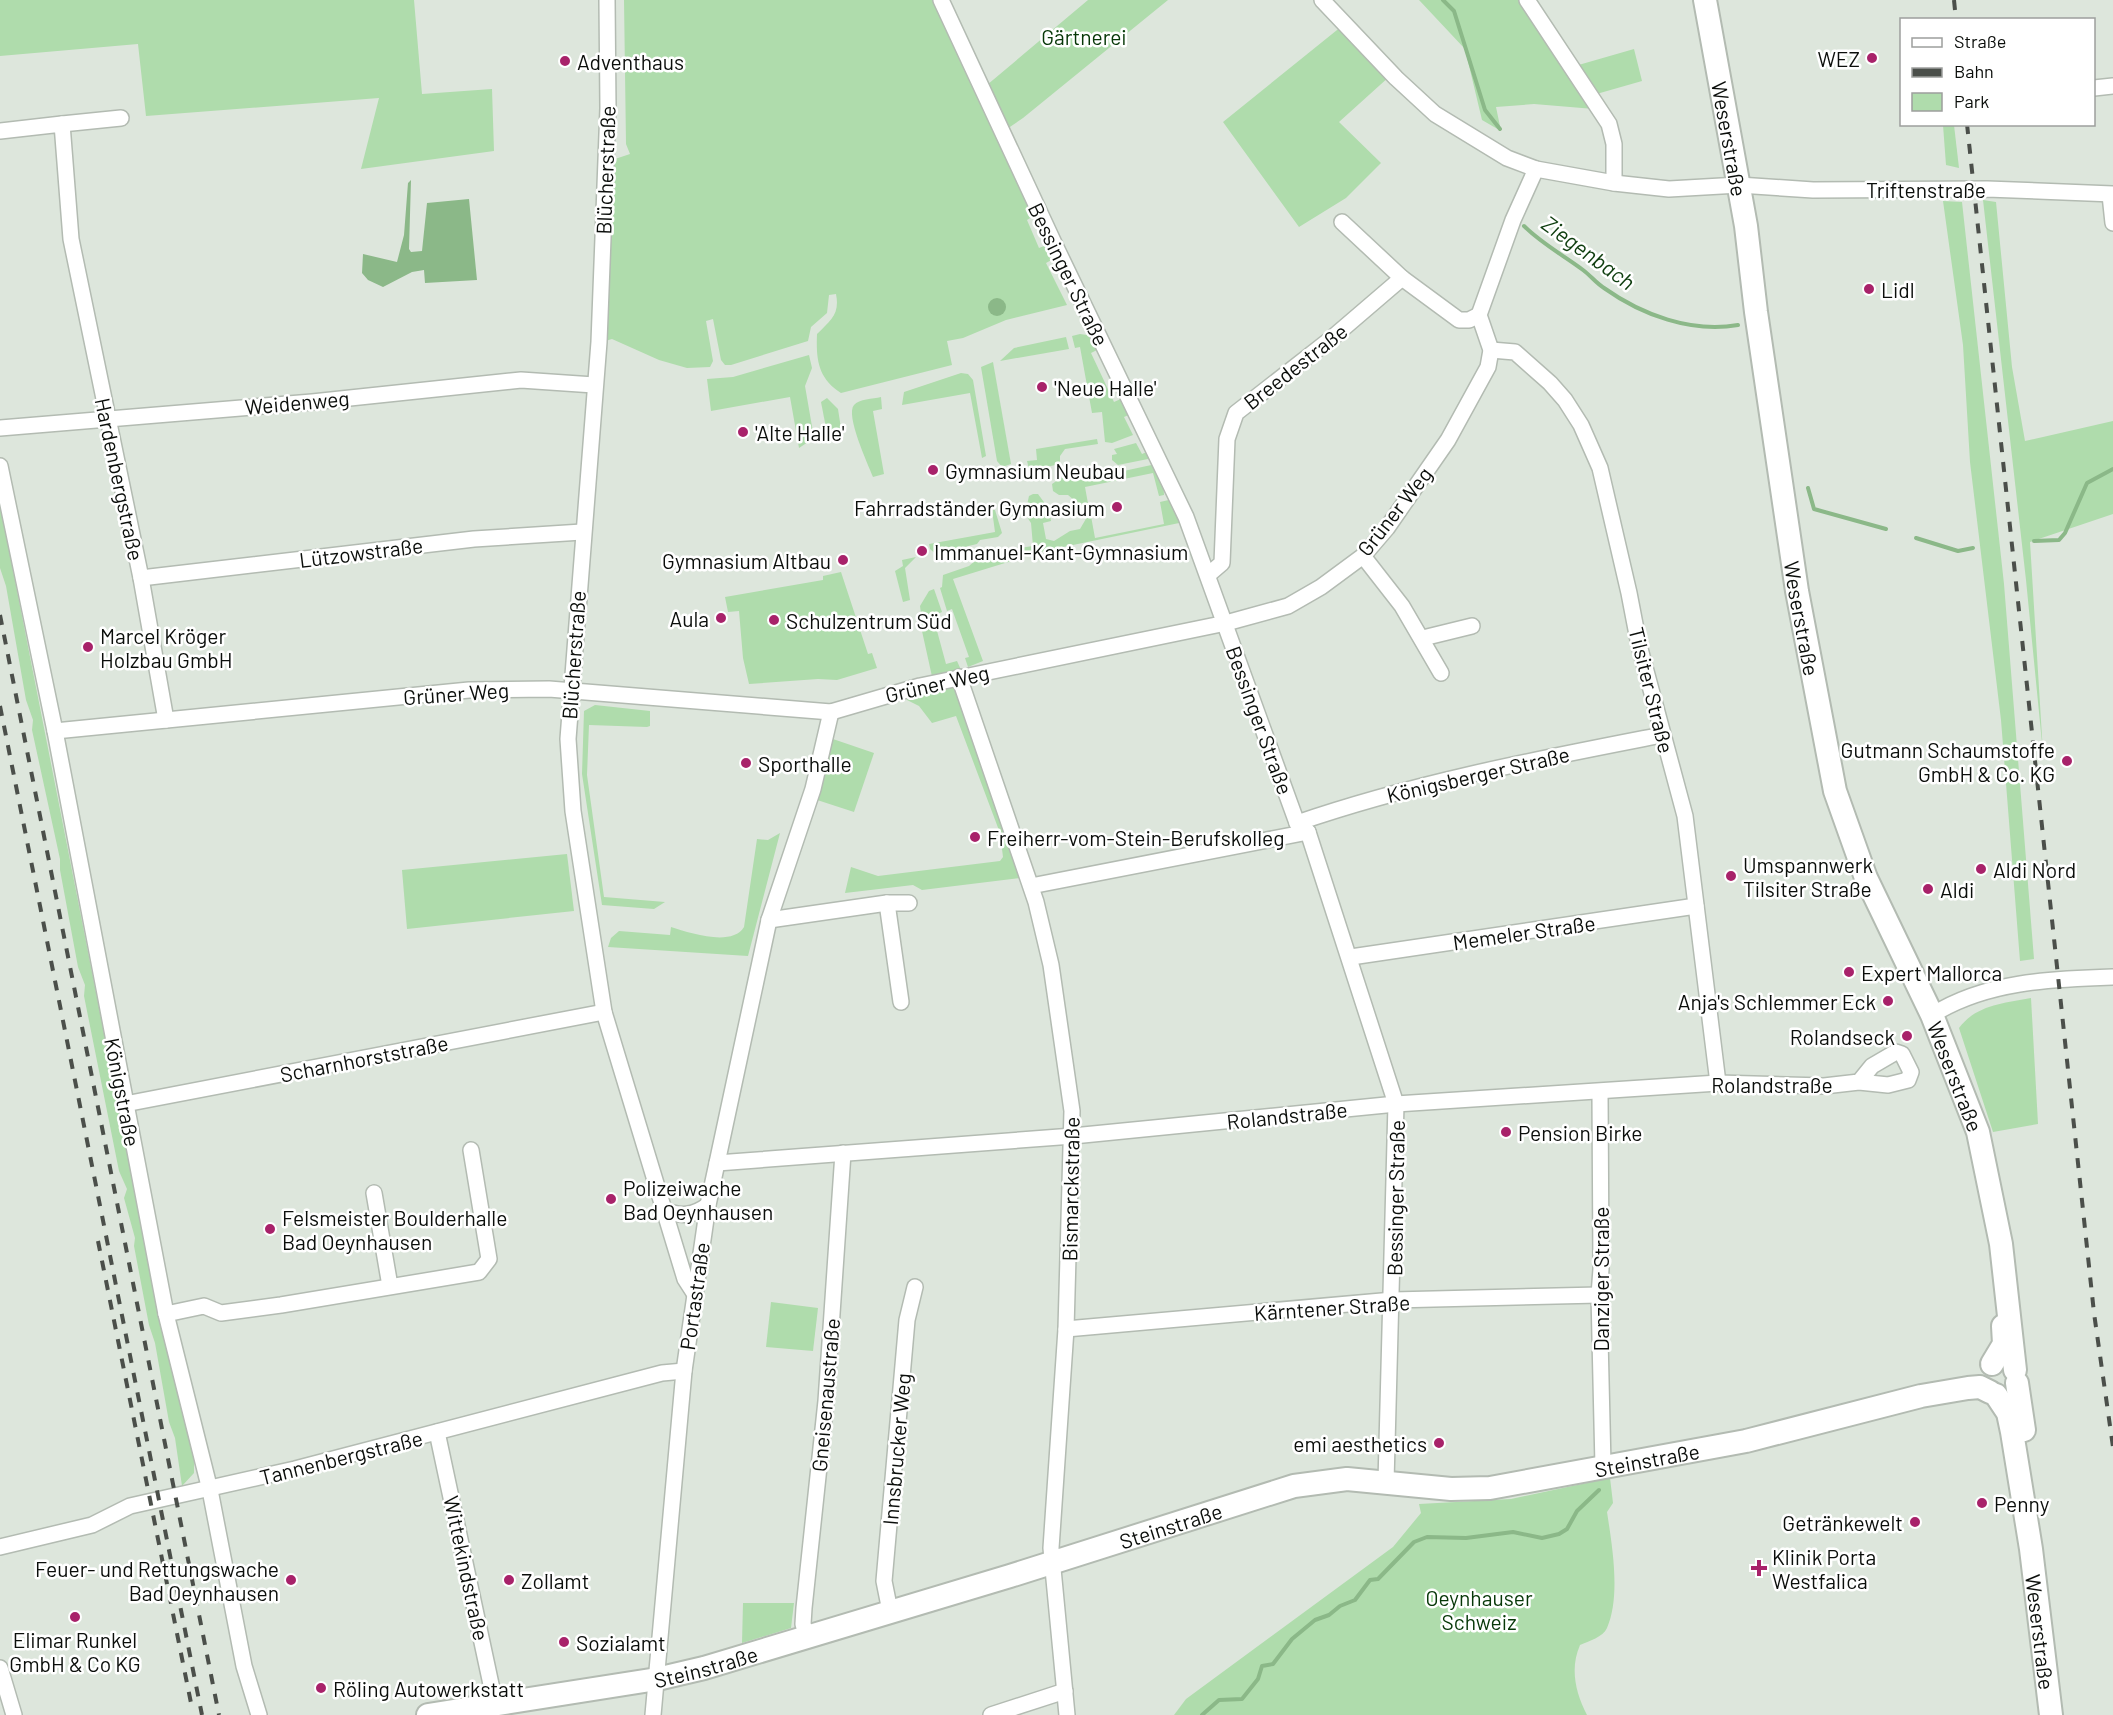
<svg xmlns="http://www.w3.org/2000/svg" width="2113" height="1715" viewBox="0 0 2113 1715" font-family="Barlow,sans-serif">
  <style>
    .green { fill: #afdcac }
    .water { fill: #8bb888 }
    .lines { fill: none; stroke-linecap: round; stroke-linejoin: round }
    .stream { stroke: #8bb888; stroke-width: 4 }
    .street-casing { stroke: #b3bbb2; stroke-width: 18 }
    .secondary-casing { stroke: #b3bbb2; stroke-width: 26 }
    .street { stroke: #fff; stroke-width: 15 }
    .secondary { stroke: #fff; stroke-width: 22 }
    .rail { stroke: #4b4f4a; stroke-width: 4; stroke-dasharray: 10 10; stroke-linecap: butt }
    .poi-dot { fill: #a8226a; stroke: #fff; stroke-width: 2 }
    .labels { text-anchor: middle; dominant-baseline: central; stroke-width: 5; stroke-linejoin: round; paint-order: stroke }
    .park-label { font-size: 21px; fill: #063707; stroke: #fff }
    .poi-label { font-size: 21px; fill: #0b0e0b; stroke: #fff; text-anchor: start }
    .street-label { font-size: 21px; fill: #0b0e0b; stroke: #fff }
    .water-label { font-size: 22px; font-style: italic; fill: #0e3d0e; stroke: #fff }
  </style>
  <rect width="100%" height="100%" fill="#dde6dc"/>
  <g class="green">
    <polygon points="0,0 414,0 422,94 492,89 494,151 361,169 379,98 146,116 138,44 0,56"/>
    <path d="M624,0H939L981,90L1088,0H1168L1023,118L1001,133L1035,215L1027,220L1039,248L1049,244L1055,258L1046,263L1067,305L1006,320L963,338L947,341L952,365L841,393C818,378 816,360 817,334C831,320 840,314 836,294L829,295L827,313L811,327L808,341L731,365H725L721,360L713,319L706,321L713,361L710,367L687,368L659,360L612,339L605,341L612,160L630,154L626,144Z"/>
    <polygon points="1419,0 1532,0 1575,66 1634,49 1642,81 1586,97 1594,109 1534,104 1496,107 1501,131 1482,120 1465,49"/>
    <polygon points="1342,26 1390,76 1339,122 1381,163 1346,198 1299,227 1223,122"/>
    <polygon points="1943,125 1954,125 1959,168 1946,165"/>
    <polygon points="1983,200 1996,202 2012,367 2025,441 2113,421 2113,514 2030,542 2043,753 2026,580"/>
    <polygon points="1943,201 1962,202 2004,584 2034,959 2020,961 2001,720 1970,462 1963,345"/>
    <polygon points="1080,334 1094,336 1099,349 1091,353 1114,402 1123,398 1131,414 1124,417 1133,435 1112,443 1105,442 1102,412 1092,413 1080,347 1075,348 1072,336"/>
    <polygon points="1066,337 1069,349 1000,361 1014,348"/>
    <polygon points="809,355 812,368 805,386 814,438 799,448 790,397 711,411 707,379 733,377"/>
    <polygon points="993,362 1011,464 1002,467 997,461 981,367"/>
    <polygon points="961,373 968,374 973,380 986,456 982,458 970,393 902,405 904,392"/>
    <path d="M881,397L882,409L873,411L884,474L873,477C868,464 845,415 854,405C859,399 873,399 881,397Z"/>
    <polygon points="827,398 838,409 842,435 827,433 821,402"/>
    <polygon points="1097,439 1098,444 1065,449 1060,456 1060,464 1046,467 1047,478 1032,481 1027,461 1037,460 1036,449"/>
    <polygon points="1136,443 1142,454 1149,451 1153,458 1118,465 1112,460 1112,455 1117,454 1114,449"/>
    <polygon points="1156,464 1163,478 1164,495 1159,496 1153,473 1085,487 1089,509 1086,510 1068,495 1059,495 1053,491 1052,484 1061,478 1078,475 1080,480 1119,475 1119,472"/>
    <polygon points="1033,494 1038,494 1049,509 1051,521 1043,523 1046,539 1054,541 1070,531 1080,529 1087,517 1091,516 1095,538 1164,524 1160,502 1173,499 1184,522 1044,551 953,579 983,661 968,667 965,658 969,657 952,609 947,611 940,588 942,587 943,575 969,566 976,560 990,558 998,551 1033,546 1031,523 1025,514 1029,496"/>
    <polygon points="0,504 159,1313 194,1460 194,1473 182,1486 175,1438 169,1422 155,1343 149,1325 134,1246 135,1238 124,1198 127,1189 119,1171 84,996 85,985 78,967 60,870 60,859 32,730 33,720 26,700 6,586 0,568"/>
    <polygon points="992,510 995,510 1002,533 998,537 980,540 977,544 960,548 957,553 938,556 930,549 929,544 995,532"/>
    <polygon points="916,557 905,568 910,600 903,602 895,571 903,566 902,560"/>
    <polygon points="841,572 868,654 872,653 877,668 837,680 818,679 749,684 743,658 739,611 728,612 725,597 823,580 823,576"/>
    <polygon points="934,589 942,612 933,616 946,664 957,661 961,670 933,681 920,622 922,621 920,606 929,591"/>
    <polygon points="958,683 1020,878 922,890 913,885 845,893 851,867 878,876 1000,861 1003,857 1000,833 956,716 932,723 919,706 907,700 905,696"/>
    <polygon points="595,705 650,711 650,726 647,727 589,725 587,775 604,897 665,902 654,909 602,905 582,774 584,711"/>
    <polygon points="830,738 874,753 854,812 811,798"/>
    <path d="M780,833L748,956L608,947L611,938L619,931L670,935L671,927C690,933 732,947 744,927L757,839L768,840Z"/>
    <polygon points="567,854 574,911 407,929 402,870"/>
    <path d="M2031,998L2038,1124L1993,1132L1959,1028C1976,1005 2004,1003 2031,998Z"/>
    <polygon points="771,1302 818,1308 813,1351 766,1347"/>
    <path d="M1610,1478L1613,1503L1607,1512C1612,1545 1621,1596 1607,1628C1603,1637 1589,1641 1580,1645C1570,1668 1575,1692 1587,1715H1174L1186,1699L1393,1547L1421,1513L1419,1504L1511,1499Z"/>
    <polygon points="743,1603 794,1603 791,1628 742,1643"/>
  </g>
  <g class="water">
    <polygon points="411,180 409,249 411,252 422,251 427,203 469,199 477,280 425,283 424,270 412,272 383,287 368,280 362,273 363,254 397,262 404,235 408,183"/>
    <circle cx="997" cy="307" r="9"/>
  </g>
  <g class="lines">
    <g class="stream">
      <polyline points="1443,0 1454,11 1485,110 1500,129"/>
      <path d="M1524,226C1542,244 1563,255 1583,270C1591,276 1596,283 1604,288C1642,315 1691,333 1738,325"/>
      <polyline points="1808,488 1814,509 1886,529"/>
      <polyline points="1916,538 1958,551 1973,548"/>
      <polyline points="2034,541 2059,540 2065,533 2087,483 2113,469"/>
      <polyline points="1202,1715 1219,1700 1242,1699 1258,1679 1262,1666 1273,1664 1292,1639 1315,1620 1329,1615 1340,1606 1355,1600 1370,1580 1378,1579 1414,1542 1427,1537 1466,1538 1513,1532 1542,1538 1559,1534 1567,1529 1577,1511 1599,1490"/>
    </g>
    <defs>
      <g id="street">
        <polyline points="607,0 608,108 599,342 568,739 573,811 604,1012 685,1279 694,1293"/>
        <polyline points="941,0 1053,241 1186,517 1297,823 1308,832 1396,1104 1386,1482"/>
        <polyline points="1322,0 1396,78 1435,114 1507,158 1536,169 1614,183 1669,189 1739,185 1813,190 1987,189 2113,194"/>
        <polyline points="1527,0 1609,124 1614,144 1614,183"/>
        <polyline points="2094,88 2113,86"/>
        <polyline points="62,124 121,118"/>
        <polyline points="0,131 62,124 71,239 141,578 166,720"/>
        <polyline points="2110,195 2113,223"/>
        <polyline points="1342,222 1402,278 1459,320 1469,320 1479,315"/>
        <polyline points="1491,350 1515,352 1550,383 1565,400 1581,425 1600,468 1629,593 1639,645 1685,816 1718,1083"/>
        <polyline points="0,428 312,402 521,380 594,385"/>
        <polyline points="0,466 55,731 166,1314 210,1490 244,1666 259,1715"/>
        <polyline points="1363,556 1402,606 1441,673"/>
        <polyline points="1208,575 1222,563 1227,439 1236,413 1332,338 1402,278"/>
        <polyline points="141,578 474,539 582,532"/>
        <polyline points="1423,638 1472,626"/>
        <polyline points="959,677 1036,902 1051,965 1072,1111 1066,1329 1051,1548 1067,1715"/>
        <polyline points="55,731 469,690 549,689 831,712 920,686 1226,623 1288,606 1321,587 1363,556 1387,528 1448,440 1488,367 1491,350 1479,315 1513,220 1536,169"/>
        <path d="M1297,823C1416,782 1539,759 1662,735"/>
        <polyline points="1031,886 1308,832"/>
        <polyline points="887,903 901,1002"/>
        <polyline points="769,920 887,903 909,903"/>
        <polyline points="1351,957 1696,906"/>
        <path d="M1932,1015C1986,981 2051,979 2113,977"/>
        <polyline points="1600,1092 1601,1269 1599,1295 1603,1466"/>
        <polyline points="125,1104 604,1012"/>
        <polyline points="717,1163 1073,1136 1396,1104 1718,1083 1824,1086 1859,1082 1888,1085 1908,1080 1911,1072 1902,1054 1896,1052 1872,1066 1859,1082"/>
        <polyline points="374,1193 390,1286"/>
        <path d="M664,1210C681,1217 693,1216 708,1205"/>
        <polyline points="166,1314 204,1306 221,1313 281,1305 479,1272 489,1259 471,1150"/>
        <polyline points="1066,1329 1393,1300 1599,1295"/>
        <polyline points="437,1432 495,1703"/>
        <polyline points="0,1547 92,1525 130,1506 295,1469 662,1373 684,1371"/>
        <polyline points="890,1611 884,1581 907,1320 915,1287"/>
        <polyline points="807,1637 803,1624 804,1608 826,1401 843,1153"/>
        <polyline points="0,1668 14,1715"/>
        <polyline points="653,1715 684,1371 708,1205 769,920 813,789 831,712"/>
        <polyline points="991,1715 1065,1691"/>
      </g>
      <g id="secondary">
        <path id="s1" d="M1705,0L1746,226L1756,312L1797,591L1835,791L1866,878L1932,1015L1978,1132L2001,1244L2015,1370"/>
        <polyline points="1992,1364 2004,1344 2003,1326"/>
        <polyline points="2017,1383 2024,1430"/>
        <path id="s2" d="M1996,1395L2008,1413L2012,1432L2031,1549L2051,1715"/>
        <path id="s3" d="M428,1715L657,1679L704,1668L1010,1576L1294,1486L1347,1479L1451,1489L1490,1488L1746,1441L1921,1396L1968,1388L1980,1387L1990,1392"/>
      </g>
    </defs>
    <use href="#street" class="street-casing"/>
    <use href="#secondary" class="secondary-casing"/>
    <use href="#street" class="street"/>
    <use href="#secondary" class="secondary"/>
    <g class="rail">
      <polyline points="1954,0 1956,20"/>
      <polyline points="1967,124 2094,1313 2113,1447"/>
      <polyline points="0,615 219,1715"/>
      <polyline points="0,706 202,1715"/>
      <polyline points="98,1241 192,1708"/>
    </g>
  </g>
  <g class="poi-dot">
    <circle cx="1872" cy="58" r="6"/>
    <circle cx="565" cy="61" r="6"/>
    <circle cx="1869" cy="289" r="6"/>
    <circle cx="1042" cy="387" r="6"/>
    <circle cx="743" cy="432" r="6"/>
    <circle cx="933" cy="470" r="6"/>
    <circle cx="1117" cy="507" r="6"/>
    <circle cx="922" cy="551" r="6"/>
    <circle cx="843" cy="560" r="6"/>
    <circle cx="721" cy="618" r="6"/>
    <circle cx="774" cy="620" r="6"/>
    <circle cx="88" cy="647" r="6"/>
    <circle cx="2067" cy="761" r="6"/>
    <circle cx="746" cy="763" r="6"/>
    <circle cx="975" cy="837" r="6"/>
    <circle cx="1981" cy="869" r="6"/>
    <circle cx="1731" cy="876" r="6"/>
    <circle cx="1928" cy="889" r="6"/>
    <circle cx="1849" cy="972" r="6"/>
    <circle cx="1888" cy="1001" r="6"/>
    <circle cx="1907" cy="1036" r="6"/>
    <circle cx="1506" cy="1132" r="6"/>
    <circle cx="611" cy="1199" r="6"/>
    <circle cx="270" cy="1229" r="6"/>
    <circle cx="1439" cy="1443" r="6"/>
    <circle cx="1982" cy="1503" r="6"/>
    <circle cx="1915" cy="1522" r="6"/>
    <path d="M1756 1559h6v6h6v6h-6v6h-6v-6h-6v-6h6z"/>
    <circle cx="291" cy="1580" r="6"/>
    <circle cx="509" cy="1580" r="6"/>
    <circle cx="75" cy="1617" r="6"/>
    <circle cx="564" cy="1642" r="6"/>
    <circle cx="321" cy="1688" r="6"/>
  </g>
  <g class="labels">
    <g class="park-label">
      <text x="1084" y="36">Gärtnerei</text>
      <text x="1479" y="1597">Oeynhauser<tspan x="1479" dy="24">Schweiz</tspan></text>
    </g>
    <g class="poi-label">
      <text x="1860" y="58" text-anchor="end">WEZ</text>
      <text x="577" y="61">Adventhaus</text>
      <text x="1881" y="289">Lidl</text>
      <text x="1054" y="387">'Neue Halle'</text>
      <text x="755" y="432">'Alte Halle'</text>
      <text x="945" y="470">Gymnasium Neubau</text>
      <text x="1105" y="507" text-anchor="end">Fahrradständer Gymnasium</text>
      <text x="934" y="551">Immanuel-Kant-Gymnasium</text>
      <text x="831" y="560" text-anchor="end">Gymnasium Altbau</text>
      <text x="709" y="618" text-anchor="end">Aula</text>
      <text x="786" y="620">Schulzentrum Süd</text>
      <text x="100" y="635">Marcel Kröger<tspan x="100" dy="24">Holzbau GmbH</tspan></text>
      <text x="2055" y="749" text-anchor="end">Gutmann Schaumstoffe<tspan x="2055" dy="24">GmbH &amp; Co. KG</tspan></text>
      <text x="758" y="763">Sporthalle</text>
      <text x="987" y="837">Freiherr-vom-Stein-Berufskolleg</text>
      <text x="1743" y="864">Umspannwerk<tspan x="1743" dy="24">Tilsiter Straße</tspan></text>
      <text x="1993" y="869">Aldi Nord</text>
      <text x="1940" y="889">Aldi</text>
      <text x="1861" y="972">Expert Mallorca</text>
      <text x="1876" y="1001" text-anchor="end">Anja's Schlemmer Eck</text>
      <text x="1895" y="1036" text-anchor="end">Rolandseck</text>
      <text x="1518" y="1132">Pension Birke</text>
      <text x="623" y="1187">Polizeiwache<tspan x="623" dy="24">Bad Oeynhausen</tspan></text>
      <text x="282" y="1217">Felsmeister Boulderhalle<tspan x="282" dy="24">Bad Oeynhausen</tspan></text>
      <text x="1427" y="1443" text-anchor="end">emi aesthetics</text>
      <text x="1994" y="1503">Penny</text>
      <text x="1903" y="1522" text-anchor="end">Getränkewelt</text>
      <text x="1772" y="1556">Klinik Porta<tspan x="1772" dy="24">Westfalica</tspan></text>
      <text x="279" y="1568" text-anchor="end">Feuer- und Rettungswache<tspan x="279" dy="24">Bad Oeynhausen</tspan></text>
      <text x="521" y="1580">Zollamt</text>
      <text x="75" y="1639" text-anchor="middle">Elimar Runkel<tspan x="75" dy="24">GmbH &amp; Co KG</tspan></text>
      <text x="576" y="1642">Sozialamt</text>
      <text x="333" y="1688">Röling Autowerkstatt</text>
    </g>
    <g class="street-label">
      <text stroke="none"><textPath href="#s1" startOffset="141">Weserstraße</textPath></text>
      <text transform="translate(605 170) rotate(-88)">Blücherstraße</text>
      <text x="1926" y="189">Triftenstraße</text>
      <text transform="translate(1069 274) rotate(64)">Bessinger Straße</text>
      <text transform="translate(1295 366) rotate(-38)">Breedestraße</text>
      <text transform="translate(297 402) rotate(-5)">Weidenweg</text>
      <text transform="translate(120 479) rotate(78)">Hardenbergstraße</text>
      <text transform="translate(1394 511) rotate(-52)">Grüner Weg</text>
      <text transform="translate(361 552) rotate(-7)">Lützowstraße</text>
      <text stroke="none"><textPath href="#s1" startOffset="626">Weserstraße</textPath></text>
      <text transform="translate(573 655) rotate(-86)">Blücherstraße</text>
      <text transform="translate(937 683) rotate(-13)">Grüner Weg</text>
      <text transform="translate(1652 690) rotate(76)">Tilsiter Straße</text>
      <text transform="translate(456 693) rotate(-4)">Grüner Weg</text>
      <text transform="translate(1260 720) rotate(70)">Bessinger Straße</text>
      <text transform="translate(1478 774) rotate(-13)">Königsberger Straße</text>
      <text transform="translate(1524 932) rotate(-8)">Memeler Straße</text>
      <text transform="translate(364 1058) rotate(-11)">Scharnhorststraße</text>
      <text stroke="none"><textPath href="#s1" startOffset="1112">Weserstraße</textPath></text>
      <text x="1772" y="1084">Rolandstraße</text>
      <text transform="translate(123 1092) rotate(79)">Königstraße</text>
      <text transform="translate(1287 1115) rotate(-6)">Rolandstraße</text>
      <text transform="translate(1070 1189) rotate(-89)">Bismarckstraße</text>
      <text transform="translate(1395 1198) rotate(-89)">Bessinger Straße</text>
      <text transform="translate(1600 1279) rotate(-90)">Danziger Straße</text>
      <text transform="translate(694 1296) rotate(-82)">Portastraße</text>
      <text transform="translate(1332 1307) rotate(-4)">Kärntener Straße</text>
      <text transform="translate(825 1395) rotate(-85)">Gneisenaustraße</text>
      <text transform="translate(896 1449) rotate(-85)">Innsbrucker Weg</text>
      <text transform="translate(341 1457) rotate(-14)">Tannenbergstraße</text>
      <text stroke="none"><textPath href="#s3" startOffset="1254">Steinstraße</textPath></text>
      <text stroke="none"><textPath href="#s3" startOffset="768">Steinstraße</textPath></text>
      <text transform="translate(467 1568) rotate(78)">Wittekindstraße</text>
      <text stroke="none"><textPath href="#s2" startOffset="243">Weserstraße</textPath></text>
      <text stroke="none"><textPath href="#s3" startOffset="282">Steinstraße</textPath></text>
    </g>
    <g class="water-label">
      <text transform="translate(1589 252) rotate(36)">Ziegenbach</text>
    </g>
  </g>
  <rect x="1900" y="18" width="195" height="108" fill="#ffffff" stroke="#9d9f9d" stroke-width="1.5"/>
  <rect x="1912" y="38" width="30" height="9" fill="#ffffff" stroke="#9d9f9d" stroke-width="1.5"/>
  <text x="1954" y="48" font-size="18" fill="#0b0e0b">Straße</text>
  <rect x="1912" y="68" width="30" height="9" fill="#4b4f4a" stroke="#9d9f9d" stroke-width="1.5"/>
  <text x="1954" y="78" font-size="18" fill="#0b0e0b">Bahn</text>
  <rect x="1912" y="93" width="30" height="18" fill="#afdcac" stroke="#9d9f9d" stroke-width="1.5"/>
  <text x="1954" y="108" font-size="18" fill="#0b0e0b">Park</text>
</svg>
